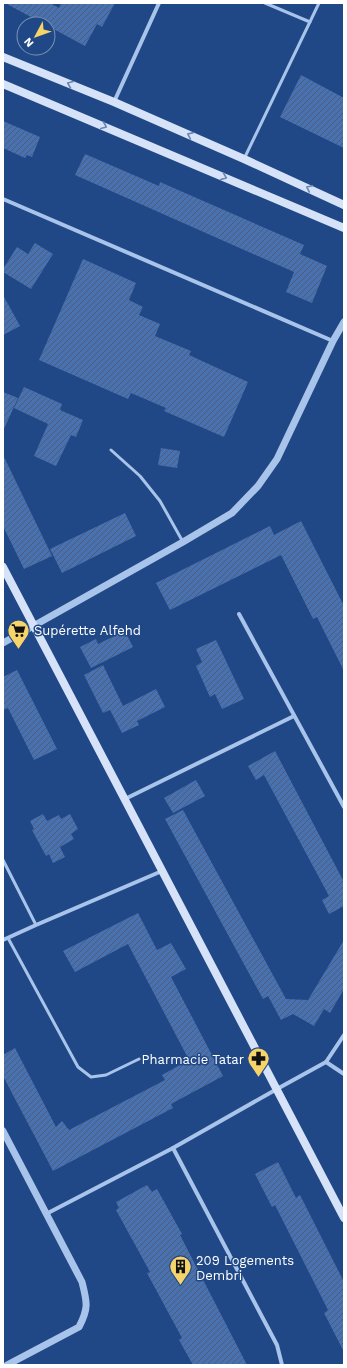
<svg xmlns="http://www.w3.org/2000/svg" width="347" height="1368" viewBox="0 0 347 1368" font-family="'Work Sans',sans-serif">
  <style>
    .building { fill: url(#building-hatch) }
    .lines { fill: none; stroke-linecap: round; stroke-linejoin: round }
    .service { stroke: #a9c4ea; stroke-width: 3 }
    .minor { stroke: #a9c4ea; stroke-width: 4 }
    .tertiary { stroke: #a9c4ea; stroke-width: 7 }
    .secondary { stroke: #d5e2f8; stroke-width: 8 }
    .oneway { stroke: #6886b4 }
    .labels { text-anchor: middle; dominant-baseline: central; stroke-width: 3; stroke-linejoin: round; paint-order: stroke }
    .poi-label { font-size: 13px; fill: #fff; stroke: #204886; text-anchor: start }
  </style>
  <defs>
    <pattern id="building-hatch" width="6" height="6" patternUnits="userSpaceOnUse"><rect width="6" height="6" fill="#4971af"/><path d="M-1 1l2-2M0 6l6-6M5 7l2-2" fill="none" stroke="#4b5d79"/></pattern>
  </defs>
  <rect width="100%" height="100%" fill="#204886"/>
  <g class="building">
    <polygon points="5,3 50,3 59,8 61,3 115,3 102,27 97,24 85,46 48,26 48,24 44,24"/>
    <polygon points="301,75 344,98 344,148 280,117"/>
    <polygon points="3,121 40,137 32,157 27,155 25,158 3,148"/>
    <polygon points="85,154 159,186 160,182 304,245 300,254 327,266 312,303 286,292 294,272 75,175"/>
    <polygon points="35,243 53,254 31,289 3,272 3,269 17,247 28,254"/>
    <polygon points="83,259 136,283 129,300 143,307 139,315 160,324 155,336 191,351 189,355 248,382 224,437 164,411 166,408 131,393 128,399 39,360"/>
    <polygon points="3,295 20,326 3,335"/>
    <polygon points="24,387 62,404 60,410 83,420 76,437 71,435 56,466 34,456 48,424 14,408"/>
    <polygon points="3,392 18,398 3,431"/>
    <polygon points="161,448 180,451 177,468 158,465"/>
    <polygon points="3,455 52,556 24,569 3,526"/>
    <polygon points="125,513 136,536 62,573 50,549"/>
    <polygon points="301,521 344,606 344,671 317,617 313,619 281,555 170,610 156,583 270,526 274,535"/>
    <polygon points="125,631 133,647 91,668 80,647 96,639 98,644"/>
    <polygon points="216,640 244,699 222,709 215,694 210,697 196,666 202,662 196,649"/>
    <polygon points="103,665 123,706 156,689 165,707 137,721 139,725 122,733 110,710 103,713 84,675"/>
    <polygon points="17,670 57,749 34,760 8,708 3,710 3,677"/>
    <polygon points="275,751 344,882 344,906 329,914 322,900 329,896 264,775 256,780 248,766"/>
    <polygon points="196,780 205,796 173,813 164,798"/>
    <polygon points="183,810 286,999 308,1000 344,940 344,989 330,1013 324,1009 314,1026 293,1014 281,1020 268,996 263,999 165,819"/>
    <polygon points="43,814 47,821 59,815 61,819 70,814 78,829 71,834 74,839 60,847 65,857 53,863 49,854 46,856 32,830 34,829 30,821"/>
    <polygon points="138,913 157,950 171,943 186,969 171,977 223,1076 171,1104 173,1108 53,1171 3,1076 3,1055 15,1048 56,1127 62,1121 69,1130 165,1080 162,1075 189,1060 128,944 75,972 63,951"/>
    <polygon points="278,1162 296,1198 300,1195 344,1282 344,1352 324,1313 328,1310 275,1205 272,1207 255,1174"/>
    <polygon points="147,1185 152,1192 157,1189 182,1234 180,1235 247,1365 193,1365 179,1340 182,1338 147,1273 150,1272 116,1210 119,1208 116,1202"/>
  </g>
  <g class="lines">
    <g class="service">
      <polyline points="265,3 310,22"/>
      <polyline points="244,159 319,3"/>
      <polyline points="111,450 140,476 160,501 183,542"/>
      <polyline points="3,860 36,925"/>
      <polyline points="8,938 78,1067 91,1077 106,1075 139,1059"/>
    </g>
    <g class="minor">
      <polyline points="114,102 159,3"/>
      <polyline points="3,199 333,341"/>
      <polyline points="239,614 344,807"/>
      <polyline points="125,799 294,716"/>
      <polyline points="3,940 36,925 162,871"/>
      <polyline points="326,1062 344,1074"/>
      <polyline points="173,1148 277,1345 282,1365"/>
      <polyline points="46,1214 173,1148 277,1089 326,1062 344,1035"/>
    </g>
    <g class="tertiary">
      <polyline points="3,643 183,542 232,513 258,486 277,459 333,341 344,322"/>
      <path d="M3,1131L82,1282C87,1302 89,1308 79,1327L7,1365"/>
    </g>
    <g class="secondary">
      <polyline points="3,57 114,102 244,159 344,205"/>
      <polyline points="3,84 344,228"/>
      <polyline points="3,567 344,1218"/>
    </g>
  </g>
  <defs><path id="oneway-chevron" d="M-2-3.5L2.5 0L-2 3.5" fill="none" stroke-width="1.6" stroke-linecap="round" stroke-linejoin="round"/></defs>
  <g class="oneway">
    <use href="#oneway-chevron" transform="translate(70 84) rotate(-158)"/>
    <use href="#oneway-chevron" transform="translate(104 126) rotate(23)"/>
    <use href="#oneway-chevron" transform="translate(190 135) rotate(-156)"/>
    <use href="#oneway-chevron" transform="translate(224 177) rotate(23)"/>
    <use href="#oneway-chevron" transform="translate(309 188) rotate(-155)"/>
  </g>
  <defs>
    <symbol id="supermarket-pin" viewBox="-11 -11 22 30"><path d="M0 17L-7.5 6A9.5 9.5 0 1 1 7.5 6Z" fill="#f7d46a" stroke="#204886"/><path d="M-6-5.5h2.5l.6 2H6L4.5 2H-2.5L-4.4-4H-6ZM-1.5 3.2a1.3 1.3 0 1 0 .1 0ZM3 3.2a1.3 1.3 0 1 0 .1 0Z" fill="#111"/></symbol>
    <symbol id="pharmacy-pin" viewBox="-11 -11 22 30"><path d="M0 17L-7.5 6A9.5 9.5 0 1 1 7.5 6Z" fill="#f7d46a" stroke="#204886"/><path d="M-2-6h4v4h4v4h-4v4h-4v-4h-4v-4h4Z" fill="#111"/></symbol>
    <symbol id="building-pin" viewBox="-11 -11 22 30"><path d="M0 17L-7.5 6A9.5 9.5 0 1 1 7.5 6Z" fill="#f7d46a" stroke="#204886"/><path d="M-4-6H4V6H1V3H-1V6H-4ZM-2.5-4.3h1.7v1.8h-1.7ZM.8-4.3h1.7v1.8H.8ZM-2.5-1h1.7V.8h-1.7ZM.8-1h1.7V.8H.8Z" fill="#111"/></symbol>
  </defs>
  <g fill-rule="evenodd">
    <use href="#supermarket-pin" x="6" y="618" width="25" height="34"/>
    <use href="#pharmacy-pin" x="246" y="1046" width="25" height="34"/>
    <use href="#building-pin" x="168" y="1254" width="25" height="34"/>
  </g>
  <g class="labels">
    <g class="poi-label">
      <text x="34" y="630">Supérette Alfehd</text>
      <text x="244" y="1059" text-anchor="end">Pharmacie Tatar</text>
      <text x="196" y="1260">209 Logements<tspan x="196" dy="15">Dembri</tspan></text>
    </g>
  </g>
  <rect width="347" height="1368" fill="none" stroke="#ffffff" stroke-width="8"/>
  <g transform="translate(36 36) rotate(229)"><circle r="19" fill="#204886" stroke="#7991b6"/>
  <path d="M0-3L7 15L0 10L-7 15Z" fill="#f7d46a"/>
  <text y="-6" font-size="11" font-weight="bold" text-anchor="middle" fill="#ffffff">N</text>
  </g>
</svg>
